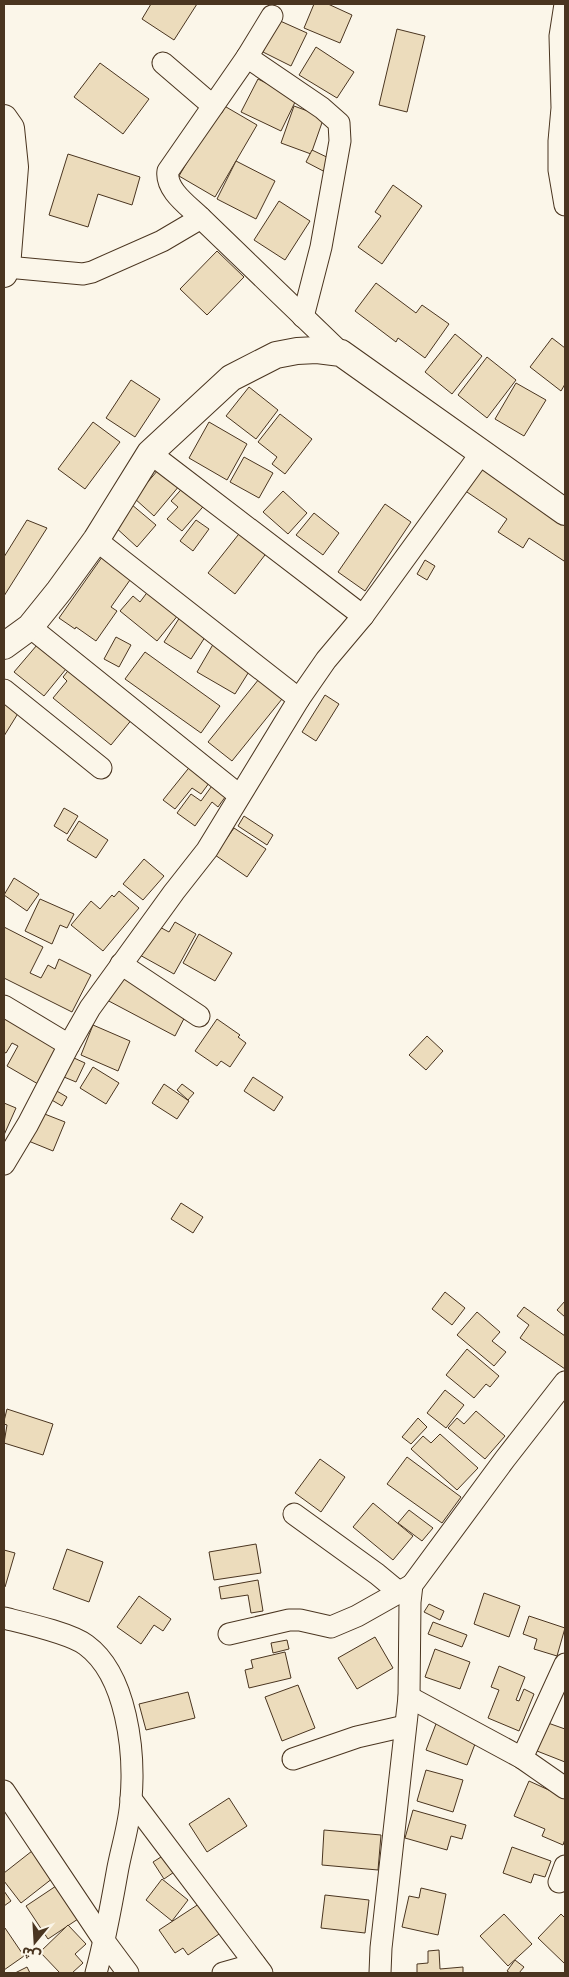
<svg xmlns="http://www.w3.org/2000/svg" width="569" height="1977" viewBox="0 0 569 1977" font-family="'Asap Condensed','Noto Sans Arabic',sans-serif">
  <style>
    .building { fill: #ecdcbc; stroke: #4a3520 }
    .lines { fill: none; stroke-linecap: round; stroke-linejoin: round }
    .minor-casing { stroke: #4a3520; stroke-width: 23 }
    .major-casing { stroke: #4a3520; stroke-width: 28 }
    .minor { stroke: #fbf6e9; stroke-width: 21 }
    .major { stroke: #fbf6e9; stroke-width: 26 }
  </style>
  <rect width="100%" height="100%" fill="#fbf6e9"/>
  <g class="building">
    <polygon points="151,4 197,4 174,40 142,19"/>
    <polygon points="314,4 328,4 352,15 340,43 304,28"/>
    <polygon points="278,20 307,33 291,66 263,52"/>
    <polygon points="397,29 425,36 407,112 379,105"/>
    <polygon points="316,47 354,72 337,98 299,75"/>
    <polygon points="100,63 149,99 123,134 74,97"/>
    <polygon points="258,79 297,98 281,131 241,112"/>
    <polygon points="221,104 257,125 215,197 179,176"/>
    <polygon points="294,106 324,117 311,154 281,143"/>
    <polygon points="312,150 335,161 329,174 306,162"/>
    <polygon points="68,154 140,177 132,205 98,194 88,227 49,215"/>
    <polygon points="236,161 275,181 256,219 217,199"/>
    <polygon points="393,185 422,206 382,264 358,247 381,216 375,212"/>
    <polygon points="279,201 310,221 285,260 254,240"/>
    <polygon points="217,251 244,277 207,315 180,289"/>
    <polygon points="376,283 416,313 422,305 449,324 425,358 398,338 396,342 355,311"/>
    <polygon points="455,334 482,356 452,394 425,372"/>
    <polygon points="552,338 565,348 565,384 561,391 530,367"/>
    <polygon points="487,357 516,380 487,418 458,395"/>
    <polygon points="131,380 160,399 135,437 106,418"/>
    <polygon points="516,383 546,400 524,436 495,419"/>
    <polygon points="249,387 278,410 256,439 226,416"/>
    <polygon points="280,414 312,439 285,474 272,464 277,457 258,442"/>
    <polygon points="93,422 120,442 85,489 58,469"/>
    <polygon points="209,422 247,444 227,480 189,458"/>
    <polygon points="170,456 190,473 154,516 134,498"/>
    <polygon points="244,457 273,473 259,498 230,482"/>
    <polygon points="482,464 565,520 565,559 564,561 529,538 523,548 498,532 507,519 464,490"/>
    <polygon points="187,483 208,501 182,531 167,519 178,507 171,501"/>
    <polygon points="283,491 307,513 288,534 263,512"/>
    <polygon points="131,504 156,525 137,547 113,525"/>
    <polygon points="385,504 411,522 365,591 338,572"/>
    <polygon points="314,513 339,533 323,555 296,535"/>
    <polygon points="27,520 47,528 4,596 4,557"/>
    <polygon points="196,520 209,529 193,551 180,541"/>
    <polygon points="242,530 268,551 235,594 208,573"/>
    <polygon points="107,550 137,570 111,607 117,611 96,641 76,627 75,629 59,618"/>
    <polygon points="425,560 435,566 427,580 417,574"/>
    <polygon points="149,590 179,614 157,641 120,611 133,596 140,602"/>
    <polygon points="180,617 207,634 191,659 164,642"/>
    <polygon points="116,637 131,645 119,667 104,659"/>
    <polygon points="215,641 250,670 235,694 197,672"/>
    <polygon points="37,645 66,669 44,696 14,672"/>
    <polygon points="145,652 220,706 201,733 125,679"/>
    <polygon points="71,667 133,718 111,745 53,698 67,681 63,677"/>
    <polygon points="259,679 282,699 232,761 208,742"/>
    <polygon points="4,695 22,707 4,736"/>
    <polygon points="325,695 339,704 316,741 302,732"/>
    <polygon points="192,764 212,779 201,794 192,788 175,809 163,800"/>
    <polygon points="214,783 228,793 218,807 212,802 195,826 177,813 191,794 201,801"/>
    <polygon points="64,808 78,816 67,834 54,826"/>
    <polygon points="244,816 273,835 267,845 238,826"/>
    <polygon points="79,821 108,840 96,858 67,840"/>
    <polygon points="234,828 266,849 247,877 215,855"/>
    <polygon points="144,859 164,876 143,900 123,884"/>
    <polygon points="14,878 39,894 27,911 4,895"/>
    <polygon points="119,891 139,908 103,951 71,925 91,901 100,909 112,895 114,897"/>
    <polygon points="40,899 74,914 67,928 60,925 52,944 25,931"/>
    <polygon points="175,922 196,934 174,974 138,954 154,924 169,932"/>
    <polygon points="4,927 43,947 30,973 41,978 48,965 55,969 59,959 91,975 72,1012 4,978"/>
    <polygon points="199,934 232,953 215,981 183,963"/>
    <polygon points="121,968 191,1005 175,1036 105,999"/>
    <polygon points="4,1018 58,1048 38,1084 7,1066 18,1046 12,1043 6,1053 4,1052"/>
    <polygon points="217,1019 240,1035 238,1037 246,1043 230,1067 221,1061 217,1066 195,1051"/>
    <polygon points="93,1025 130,1041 118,1071 81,1055"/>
    <polygon points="427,1036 443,1051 426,1070 409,1055"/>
    <polygon points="74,1058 85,1063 76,1082 64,1077"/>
    <polygon points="93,1067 119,1083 106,1104 80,1088"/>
    <polygon points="253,1077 283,1097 274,1111 244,1091"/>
    <polygon points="164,1084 189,1101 177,1119 152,1103"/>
    <polygon points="182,1084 194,1093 188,1100 177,1090"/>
    <polygon points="55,1090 67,1097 62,1106 50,1099"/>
    <polygon points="4,1103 16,1108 4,1135"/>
    <polygon points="37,1111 65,1122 53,1151 26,1140"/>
    <polygon points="181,1203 203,1217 193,1233 171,1219"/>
    <polygon points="445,1292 465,1308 452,1325 432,1309"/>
    <polygon points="565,1301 565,1317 557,1310"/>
    <polygon points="524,1307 565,1336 565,1369 520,1338 529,1325 517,1316"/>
    <polygon points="477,1312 500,1332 492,1341 506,1352 494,1366 457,1335"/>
    <polygon points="467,1349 499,1376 490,1387 486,1384 474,1398 446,1375"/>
    <polygon points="445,1390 464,1405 446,1428 427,1413"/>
    <polygon points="7,1409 53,1424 43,1455 4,1443 7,1425 4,1424 4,1421"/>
    <polygon points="476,1411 505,1436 485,1459 448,1428 457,1418 464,1424"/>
    <polygon points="418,1418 427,1427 411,1444 402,1437"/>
    <polygon points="440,1434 478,1468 457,1490 411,1449 423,1436 431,1443"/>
    <polygon points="407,1457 461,1497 442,1523 387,1484"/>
    <polygon points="320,1459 345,1477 321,1512 295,1493"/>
    <polygon points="373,1503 413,1536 393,1560 353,1527"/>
    <polygon points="409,1510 433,1528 422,1541 398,1523"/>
    <polygon points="256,1544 261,1573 214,1580 209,1552"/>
    <polygon points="67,1549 103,1562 89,1602 53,1589"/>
    <polygon points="4,1550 15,1553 5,1587 4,1587"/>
    <polygon points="258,1580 263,1611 251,1613 248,1595 221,1599 219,1587"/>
    <polygon points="484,1593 520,1606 509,1637 474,1624"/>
    <polygon points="139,1596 171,1619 163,1631 154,1625 141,1644 117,1627"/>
    <polygon points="429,1604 444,1611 440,1620 424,1612"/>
    <polygon points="529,1616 565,1628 557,1656 534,1649 537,1639 523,1634"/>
    <polygon points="433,1622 467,1635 462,1647 428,1634"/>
    <polygon points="375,1637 393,1668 357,1689 338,1658"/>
    <polygon points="287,1640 289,1649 273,1653 271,1643"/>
    <polygon points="435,1649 470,1662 460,1689 425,1677"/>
    <polygon points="285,1652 291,1678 249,1688 245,1670 253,1668 251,1660"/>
    <polygon points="499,1666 525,1677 516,1700 519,1701 524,1689 534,1694 519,1731 488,1718 499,1690 491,1687"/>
    <polygon points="298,1685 315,1728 282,1741 265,1697"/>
    <polygon points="188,1692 195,1718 146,1730 139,1704"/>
    <polygon points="439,1716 480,1731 467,1765 426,1750"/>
    <polygon points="548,1723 565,1729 565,1762 537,1751"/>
    <polygon points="426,1770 463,1780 453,1812 417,1801"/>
    <polygon points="529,1781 562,1796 565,1790 565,1839 563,1845 542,1836 545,1829 514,1816"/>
    <polygon points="229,1798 247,1826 207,1852 189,1824"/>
    <polygon points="413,1810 466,1825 462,1839 451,1836 447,1850 405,1838"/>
    <polygon points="324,1830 381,1835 378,1870 322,1865"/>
    <polygon points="512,1847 551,1861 545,1877 534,1874 531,1883 503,1873"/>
    <polygon points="32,1851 53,1878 21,1903 4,1881 4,1873"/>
    <polygon points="169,1852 180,1868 164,1879 153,1862"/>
    <polygon points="162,1879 188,1900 172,1921 146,1900"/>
    <polygon points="59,1884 81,1917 48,1939 26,1906"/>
    <polygon points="421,1888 446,1894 438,1935 402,1927 409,1896 419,1898"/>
    <polygon points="4,1891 11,1901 4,1906"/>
    <polygon points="325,1895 369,1900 365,1933 321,1928"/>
    <polygon points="205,1900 225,1930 188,1955 183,1948 175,1953 159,1930"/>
    <polygon points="504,1914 532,1944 508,1966 480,1936"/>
    <polygon points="561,1914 565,1918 565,1964 538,1938"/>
    <polygon points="68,1925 86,1944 75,1954 83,1963 72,1973 60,1973 40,1952"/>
    <polygon points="5,1928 24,1956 4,1970 4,1929"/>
    <polygon points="439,1950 440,1969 463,1967 463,1973 417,1973 417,1964 428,1963 428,1951"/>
    <polygon points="515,1960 524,1967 519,1973 510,1973 507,1971"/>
    <polygon points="27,1967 30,1973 15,1973"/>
  </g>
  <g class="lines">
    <defs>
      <g id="minor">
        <polyline points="565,4 560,36 562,108 559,141 559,170 565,205"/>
        <path d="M272,16L247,57L168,171C165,190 189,206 201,218L341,353"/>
        <polyline points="247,57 322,108 339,123 340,141 321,247 303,317"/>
        <polyline points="163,63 213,106"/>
        <polyline points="7,267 83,274 92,272 162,241 201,218"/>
        <polyline points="150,453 363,616"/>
        <polyline points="96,540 299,699"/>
        <polyline points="30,627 239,795"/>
        <polyline points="4,690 101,768"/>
        <polyline points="121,964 199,1016"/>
        <polyline points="4,1006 69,1045"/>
        <polyline points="4,1164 28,1124 69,1045 90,1008 174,892 207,850 299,699 326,660 363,616 482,452"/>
        <polyline points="294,1514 377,1574 400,1593"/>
        <path d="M4,1618C24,1623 70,1633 86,1645C127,1675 135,1752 131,1799C130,1824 121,1849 117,1873C111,1907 105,1940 96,1973"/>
        <polyline points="229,1634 289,1620 300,1620 331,1627 357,1616 412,1585"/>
        <polyline points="409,1697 522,1758 565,1788"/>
        <polyline points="522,1758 565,1664"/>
        <polyline points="293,1759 357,1737 405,1726"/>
        <polyline points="4,1791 105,1942 128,1973"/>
        <polyline points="131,1799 262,1973"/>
        <polyline points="559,1882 565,1866"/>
        <polyline points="223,1973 255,1964"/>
        <polyline points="380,1973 381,1948 409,1697 410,1602 412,1585 505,1459 565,1382"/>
      </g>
      <g id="major">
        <polyline points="4,118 11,128 15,167 7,267 4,274"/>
        <polyline points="4,646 30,627 59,591 96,540 150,453 231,378 276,355 297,351 317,350 341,353 565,512"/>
      </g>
    </defs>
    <use href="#minor" class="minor-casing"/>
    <use href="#major" class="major-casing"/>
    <use href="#minor" class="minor"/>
    <use href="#major" class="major"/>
  </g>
  <rect width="569" height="1977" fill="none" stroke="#4a3520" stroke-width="10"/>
  <g transform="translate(35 1942) rotate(198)" stroke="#fbf6e9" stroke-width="4" paint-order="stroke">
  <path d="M0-4L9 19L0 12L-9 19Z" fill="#4a3520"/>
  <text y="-8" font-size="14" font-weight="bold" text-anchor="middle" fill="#4a3520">ش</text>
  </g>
</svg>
